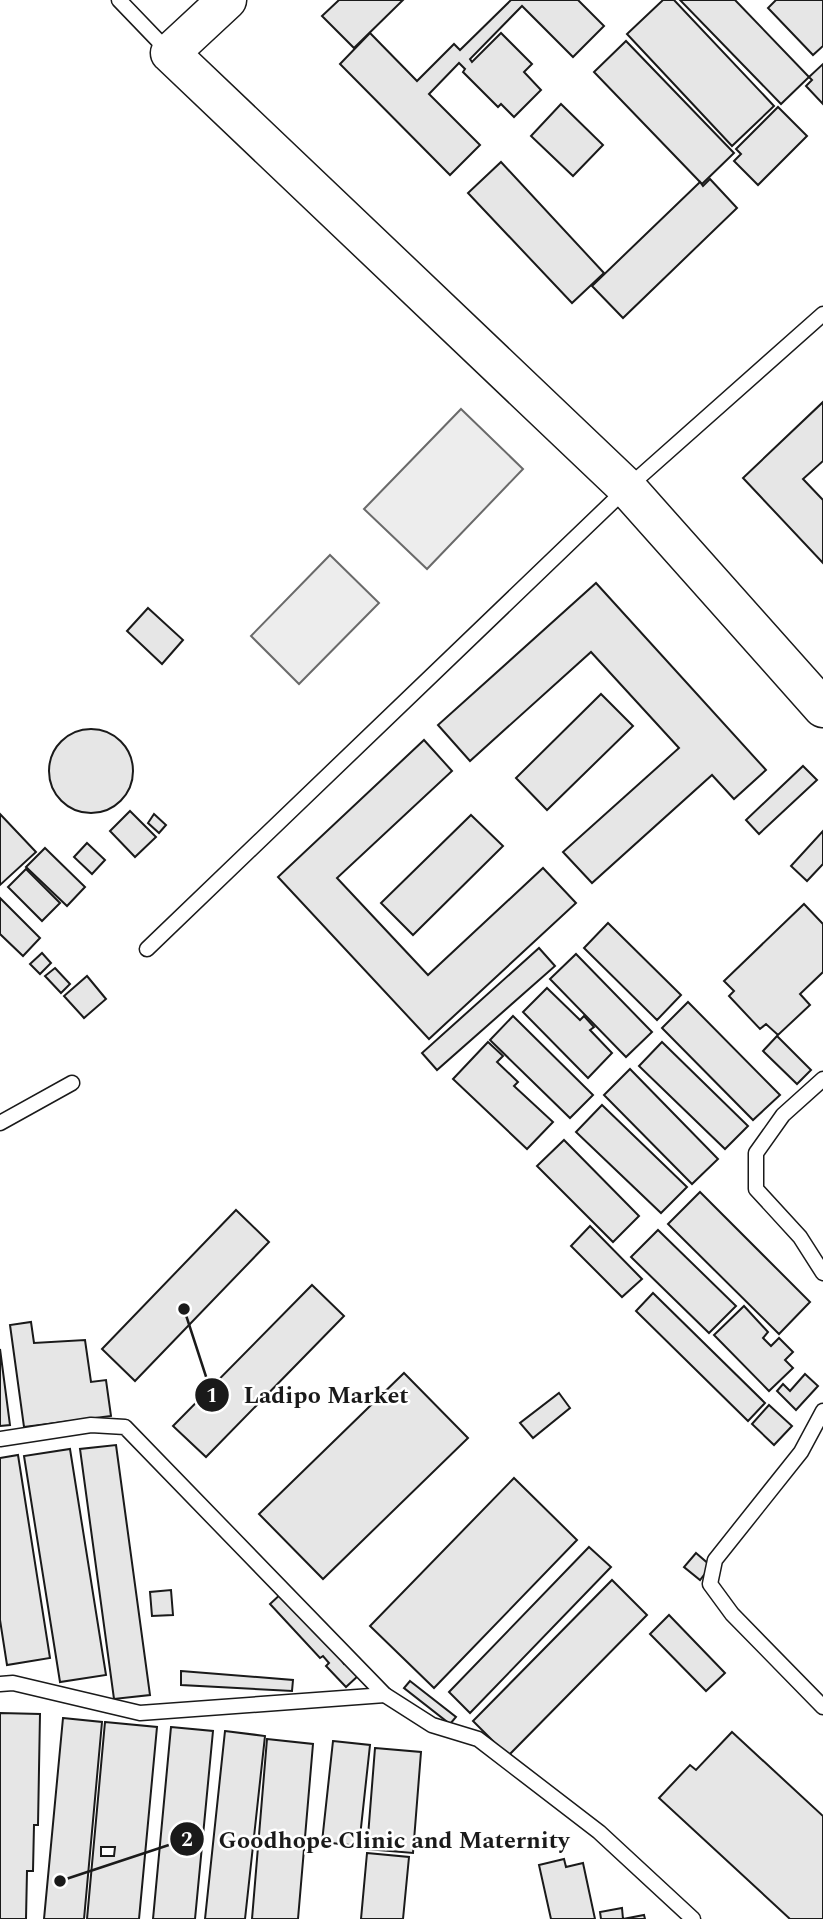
<svg xmlns="http://www.w3.org/2000/svg" width="823" height="1919" viewBox="0 0 823 1919" font-family="Spectral,serif">
  <style>
    .built { fill: #ededed; stroke: #6a6a6a; stroke-width: 2 }
    .building { fill: #e6e6e6; stroke: #1a1a1a; stroke-width: 2; fill-rule: evenodd }
    .lines { fill: none; stroke-linecap: round; stroke-linejoin: round }
    .lane-casing { stroke: #1a1a1a; stroke-width: 17 }
    .secondary-casing { stroke: #1a1a1a; stroke-width: 41 }
    .lane { stroke: #fff; stroke-width: 14 }
    .secondary { stroke: #fff; stroke-width: 38 }
    .leader { fill: none; stroke: #1a1a1a; stroke-width: 2.5 }
    .callout-dot { fill: #1a1a1a; stroke: #fff; stroke-width: 2.5 }
    .mark-label { font-size: 21px; text-anchor: middle; font-weight: bold; fill: #fff }
    .callout-label { font-size: 24px; text-anchor: middle; font-weight: bold; fill: #1a1a1a; stroke: #fff; stroke-width: 5; stroke-linejoin: round; paint-order: stroke }
  </style>
  <rect width="100%" height="100%" fill="#fff"/>
  <g class="built">
    <polygon points="461,409 523,469 427,569 364,509"/>
    <polygon points="330,555 379,603 299,684 251,636"/>
  </g>
  <g class="building">
    <polygon points="339,0 403,0 354,48 322,16"/>
    <polygon points="511,0 578,0 604,26 573,57 522,6 470,59 472,62 501,33 532,64 524,72 541,90 514,117 501,104 498,107 463,72 465,69 459,63 429,94 480,145 450,175 340,64 370,33 417,81 454,44 460,50"/>
    <polygon points="663,0 674,0 774,106 732,146 627,34"/>
    <polygon points="680,0 735,0 809,77 781,104"/>
    <polygon points="776,0 823,0 823,46 813,55 768,8"/>
    <polygon points="626,41 734,153 702,184 594,72"/>
    <polygon points="823,64 823,104 806,86 812,80 809,77"/>
    <polygon points="561,104 603,145 573,176 531,136"/>
    <polygon points="778,107 807,136 758,185 734,161 741,154 736,149"/>
    <polygon points="501,162 604,273 572,303 468,193"/>
    <polygon points="710,179 737,208 623,318 592,286 700,182 703,186"/>
    <polygon points="823,402 823,461 803,479 823,500 823,563 743,478"/>
    <polygon points="596,583 766,770 734,799 712,775 592,883 563,852 679,748 591,652 470,761 438,725"/>
    <polygon points="148,608 183,640 162,664 127,631"/>
    <polygon points="601,694 633,726 547,810 516,778"/>
    <circle cx="91" cy="771" r="42"/>
    <polygon points="424,740 452,771 337,878 428,975 543,868 576,903 429,1039 278,877"/>
    <polygon points="803,766 817,780 759,834 746,820"/>
    <polygon points="130,811 156,837 135,857 110,831"/>
    <polygon points="0,814 36,852 0,885"/>
    <polygon points="154,814 166,825 159,833 148,823"/>
    <polygon points="471,815 503,846 413,935 381,903"/>
    <polygon points="823,831 823,864 807,881 791,866"/>
    <polygon points="87,843 105,860 92,874 74,857"/>
    <polygon points="45,848 85,887 67,906 26,867"/>
    <polygon points="26,869 60,903 42,921 8,887"/>
    <polygon points="0,898 40,938 23,956 0,934"/>
    <polygon points="804,904 823,924 823,972 800,994 810,1005 778,1035 766,1024 760,1029 729,996 734,991 724,981"/>
    <polygon points="608,923 681,995 657,1020 584,948"/>
    <polygon points="539,948 555,966 437,1070 422,1053"/>
    <polygon points="42,953 51,963 40,974 30,964"/>
    <polygon points="576,954 652,1032 626,1057 550,979"/>
    <polygon points="55,968 70,984 61,993 45,976"/>
    <polygon points="87,976 106,999 84,1018 64,996"/>
    <polygon points="547,988 580,1020 584,1016 594,1027 590,1030 612,1053 588,1078 523,1012"/>
    <polygon points="688,1002 780,1095 753,1120 662,1028"/>
    <polygon points="513,1016 593,1095 570,1118 490,1040"/>
    <polygon points="777,1036 811,1070 797,1084 763,1051"/>
    <polygon points="488,1042 503,1056 497,1062 518,1082 514,1086 553,1122 527,1149 453,1079"/>
    <polygon points="662,1042 748,1126 725,1149 639,1066"/>
    <polygon points="630,1069 718,1159 692,1184 604,1095"/>
    <polygon points="602,1105 687,1187 661,1213 576,1132"/>
    <polygon points="564,1140 639,1216 613,1242 537,1166"/>
    <polygon points="700,1192 810,1302 779,1334 668,1224"/>
    <polygon points="236,1210 269,1242 135,1381 102,1349"/>
    <polygon points="590,1226 642,1279 622,1297 571,1246"/>
    <polygon points="658,1230 736,1306 709,1333 631,1257"/>
    <polygon points="312,1285 344,1316 206,1457 173,1426"/>
    <polygon points="653,1293 765,1403 748,1421 636,1311"/>
    <polygon points="744,1306 768,1332 763,1338 771,1346 779,1338 793,1352 785,1360 793,1368 769,1391 714,1335"/>
    <polygon points="31,1322 34,1343 85,1340 91,1382 106,1380 111,1416 24,1427 10,1325"/>
    <polygon points="0,1349 10,1425 0,1426"/>
    <polygon points="404,1373 468,1438 323,1579 259,1514"/>
    <polygon points="805,1374 818,1386 796,1410 777,1391 783,1384 790,1391"/>
    <polygon points="559,1393 570,1408 533,1438 520,1423"/>
    <polygon points="769,1405 792,1426 774,1445 752,1424"/>
    <polygon points="116,1445 150,1695 114,1699 80,1449"/>
    <polygon points="70,1449 106,1675 60,1682 24,1456"/>
    <polygon points="18,1455 50,1658 7,1665 0,1620 0,1458"/>
    <polygon points="514,1478 577,1540 434,1688 370,1626"/>
    <polygon points="589,1547 611,1567 470,1713 449,1692"/>
    <polygon points="696,1553 711,1566 700,1580 684,1567"/>
    <polygon points="612,1580 647,1615 508,1756 473,1721"/>
    <polygon points="171,1590 173,1615 152,1616 150,1592"/>
    <polygon points="283,1592 324,1638 322,1640 328,1646 330,1644 344,1664 347,1662 359,1675 346,1687 326,1666 329,1663 323,1656 320,1658 270,1604"/>
    <polygon points="669,1615 725,1673 706,1691 650,1634"/>
    <polygon points="181,1671 293,1680 292,1691 181,1685"/>
    <polygon points="410,1681 456,1717 450,1724 404,1688"/>
    <polygon points="0,1713 40,1714 38,1825 34,1825 33,1871 27,1871 26,1919 0,1919"/>
    <polygon points="63,1718 102,1722 84,1919 44,1919"/>
    <path d="M105,1722L157,1727L139,1919H87ZM101,1847H115L114,1856H101Z"/>
    <polygon points="171,1727 213,1731 195,1919 153,1919"/>
    <polygon points="225,1731 265,1736 245,1919 205,1919"/>
    <polygon points="732,1732 823,1816 823,1919 790,1919 659,1798 690,1765 696,1770"/>
    <polygon points="267,1739 313,1744 298,1919 252,1919"/>
    <polygon points="333,1741 370,1745 359,1846 322,1842"/>
    <polygon points="375,1748 421,1752 413,1853 367,1849"/>
    <polygon points="367,1853 409,1857 403,1919 361,1919"/>
    <polygon points="564,1859 566,1867 583,1863 595,1919 551,1919 539,1865"/>
    <polygon points="622,1908 623,1919 644,1915 645,1919 601,1919 600,1912"/>
  </g>
  <g class="lines">
    <defs>
      <g id="lane">
        <polyline points="119,0 169,52"/>
        <polyline points="147,949 627,488 823,314"/>
        <polyline points="823,1079 783,1115 756,1153 756,1189 800,1237 823,1273"/>
        <polyline points="0,1123 72,1083"/>
        <polyline points="823,1411 801,1452 715,1560 710,1584 732,1614 823,1707"/>
        <polyline points="0,1439 91,1425 125,1427 385,1695 432,1725 478,1739 599,1832 693,1919"/>
        <polyline points="0,1684 13,1683 140,1713 385,1695"/>
      </g>
      <polyline id="secondary" points="227,0 170,53 627,488 823,708"/>
    </defs>
    <use href="#lane" class="lane-casing"/>
    <use href="#secondary" class="secondary-casing"/>
    <use href="#lane" class="lane"/>
    <use href="#secondary" class="secondary"/>
  </g>
  <path class="leader" d="M184 1309L212 1395M60 1881L187 1839"/>
  <g class="callout-dot">
    <circle cx="184" cy="1309" r="7"/>
    <circle cx="60" cy="1881" r="7"/>
    <circle cx="212" cy="1395" r="18"/>
    <circle cx="187" cy="1839" r="18"/>
  </g>
  <g class="mark-label">
    <text x="212" y="1402">1</text>
    <text x="187" y="1846">2</text>
  </g>
  <g class="callout-label">
    <text x="326" y="1403">Ladipo Market</text>
    <text x="394" y="1848">Goodhope Clinic and Maternity</text>
  </g>
</svg>
